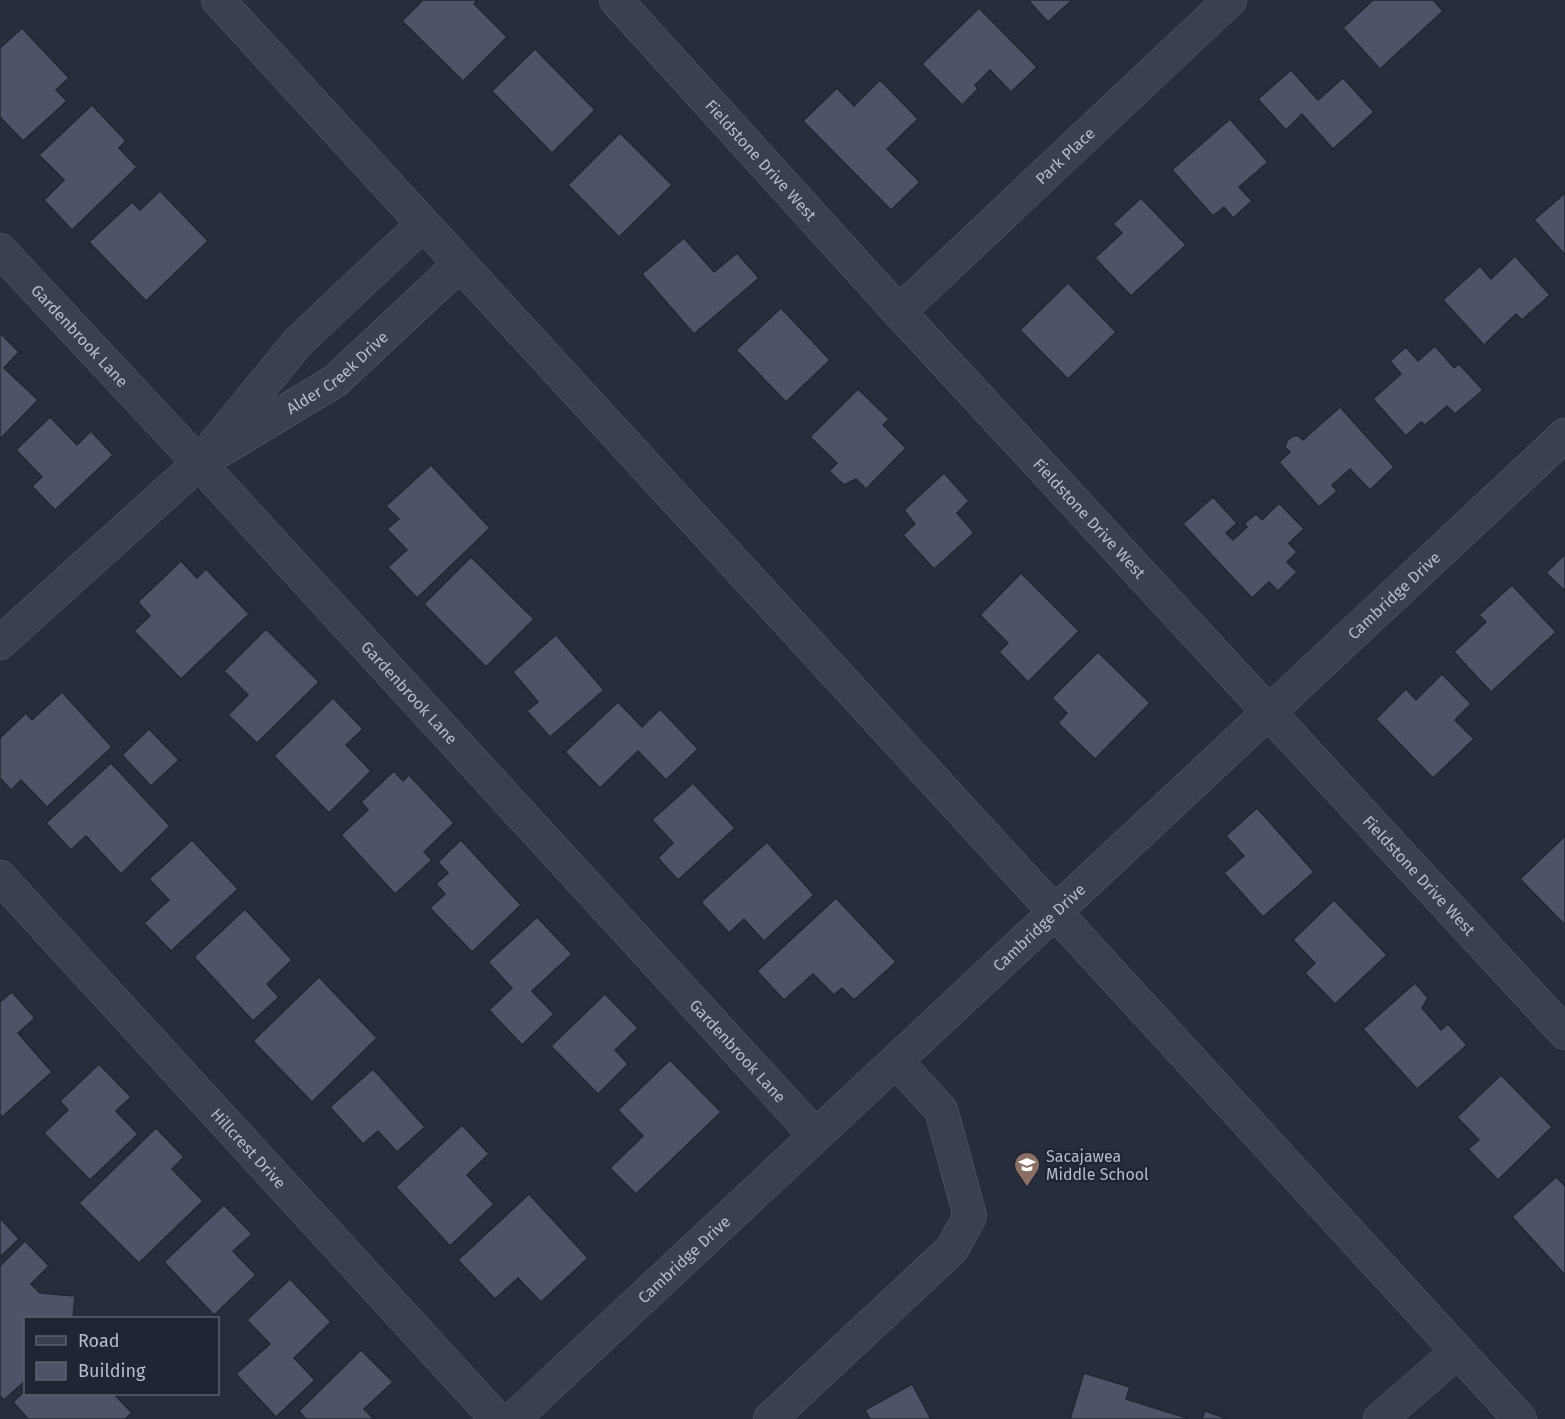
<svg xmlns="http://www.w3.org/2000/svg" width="1565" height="1419" viewBox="0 0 1565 1419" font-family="'Fira Sans',sans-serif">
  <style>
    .building { fill: #4d5467; stroke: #212735; stroke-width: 1.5 }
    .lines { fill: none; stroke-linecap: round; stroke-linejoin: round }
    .minor-casing { stroke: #585e6c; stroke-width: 34 }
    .minor { stroke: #3a404e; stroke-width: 33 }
    .labels { text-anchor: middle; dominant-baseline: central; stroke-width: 5; stroke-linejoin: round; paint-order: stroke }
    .street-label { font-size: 16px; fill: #b6bbc9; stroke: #1f2533 }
    .poi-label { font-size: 16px; fill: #b6bbc9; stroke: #1f2533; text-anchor: start }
  </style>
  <rect width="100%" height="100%" fill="#262e3e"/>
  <g class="building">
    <polygon points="423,0 477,0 474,4 507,37 463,81 402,21"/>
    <polygon points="1028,0 1072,0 1048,22"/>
    <polygon points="1373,0 1433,0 1443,11 1380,69 1343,28"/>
    <polygon points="979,8 1037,67 1011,92 990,70 975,85 978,89 962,105 922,64"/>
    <polygon points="22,28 69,78 56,90 67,101 23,141 0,117 0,48"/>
    <polygon points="535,49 595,110 552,153 492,91"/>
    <polygon points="1291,70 1318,100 1343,78 1374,112 1333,149 1302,114 1286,130 1258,99"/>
    <polygon points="880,80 918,119 887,149 920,182 891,210 803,121 837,88 854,106"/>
    <polygon points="92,105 126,141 119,148 137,167 72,230 44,200 64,180 39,155"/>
    <polygon points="1230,119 1268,162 1239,187 1252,201 1233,218 1224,207 1213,216 1172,170"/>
    <polygon points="620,133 672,185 619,237 568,185"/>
    <polygon points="160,191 208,241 146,301 89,242 132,202 140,210"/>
    <polygon points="1565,193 1565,255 1534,220"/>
    <polygon points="1141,198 1186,245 1131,296 1095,258 1122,233 1113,224"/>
    <polygon points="684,238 714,272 737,253 759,278 694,334 642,274"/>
    <polygon points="1515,256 1550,295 1522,320 1516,314 1484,345 1443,300 1480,266 1491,279"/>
    <polygon points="1068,283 1116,332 1068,379 1020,330"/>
    <polygon points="781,308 830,360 786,402 736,350"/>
    <polygon points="0,333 19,352 4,368 38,400 0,439"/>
    <polygon points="1435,346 1454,368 1459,364 1483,390 1455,414 1447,406 1425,425 1421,422 1406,436 1373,399 1401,374 1390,361 1406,347 1418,361"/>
    <polygon points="858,389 889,419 883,425 906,448 866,489 856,479 844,485 829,471 837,463 810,437"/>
    <polygon points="1340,407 1394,467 1370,490 1350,469 1332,485 1337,491 1319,507 1279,462 1290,452 1285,447 1287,441 1293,436 1299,436 1303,440"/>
    <polygon points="50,417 77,445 91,431 113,455 55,510 32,486 42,477 16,450"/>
    <polygon points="431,465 490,528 417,598 388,567 407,550 387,529 399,519 386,506"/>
    <polygon points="944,473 969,501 957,513 974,533 934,569 903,535 915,524 904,510"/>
    <polygon points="1213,497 1237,523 1226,533 1233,540 1247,527 1244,524 1256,514 1262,520 1279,503 1304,529 1289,543 1297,552 1287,562 1297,572 1278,591 1269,582 1252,598 1183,524"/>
    <polygon points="1565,554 1565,591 1546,573"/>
    <polygon points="471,557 534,619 486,667 424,604"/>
    <polygon points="181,561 197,578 206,569 249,614 181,679 134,631 150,616 138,602"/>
    <polygon points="1021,573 1079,631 1028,682 999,652 1008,643 980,615"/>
    <polygon points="1512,585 1556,632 1491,692 1454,652 1486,622 1479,615"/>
    <polygon points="266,629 319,682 257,743 228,715 248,695 224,671"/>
    <polygon points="556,635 604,690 550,737 527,711 538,702 513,672"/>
    <polygon points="1098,652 1150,703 1095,759 1058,723 1067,713 1052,698"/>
    <polygon points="1442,674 1471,704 1455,720 1474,739 1433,778 1376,719 1406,689 1416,700"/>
    <polygon points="62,692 112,747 47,807 21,780 11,790 0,778 0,738 26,713 32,720"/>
    <polygon points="333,698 363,729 346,745 371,771 329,813 274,756"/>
    <polygon points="618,702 642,727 660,709 698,749 666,780 638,751 600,788 565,752"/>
    <polygon points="149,729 179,760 151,786 122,755"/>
    <polygon points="111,763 170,826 121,874 86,836 71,850 46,823"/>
    <polygon points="394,771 403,781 409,775 454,823 424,852 432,860 395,894 341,835 368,810 361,802"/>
    <polygon points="693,783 735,828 678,880 658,858 673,843 652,820"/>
    <polygon points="1257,808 1314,872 1263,917 1224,873 1244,856 1226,836"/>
    <polygon points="1565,836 1565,925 1520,879"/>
    <polygon points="192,840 238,889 171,951 144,923 169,900 149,879"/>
    <polygon points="461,840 521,905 472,952 430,908 445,894 436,884 448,873 438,862"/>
    <polygon points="767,842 814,895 764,941 744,919 729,933 701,902"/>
    <polygon points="836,898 896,962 854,1000 842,988 834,995 813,974 784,1000 757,971"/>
    <polygon points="1334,900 1387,955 1335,1004 1305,973 1315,963 1293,940"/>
    <polygon points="245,909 292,960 267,984 279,997 253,1021 194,957"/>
    <polygon points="537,917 572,954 532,991 554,1014 522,1045 489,1010 512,988 488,962"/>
    <polygon points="319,977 377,1038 312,1102 253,1041"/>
    <polygon points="1415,983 1428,998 1422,1008 1441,1030 1448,1024 1467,1045 1417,1089 1363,1029"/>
    <polygon points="12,992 35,1018 18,1033 52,1072 2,1117 0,1114 0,1002"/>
    <polygon points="605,994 638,1028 615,1050 628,1064 598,1094 551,1046"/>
    <polygon points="670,1060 721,1112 636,1194 610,1168 643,1136 618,1110"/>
    <polygon points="99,1064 131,1097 116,1111 138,1134 90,1180 44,1133 68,1110 60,1101"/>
    <polygon points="373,1069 425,1127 397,1152 378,1131 363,1144 330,1107"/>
    <polygon points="1501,1075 1552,1127 1498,1180 1468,1149 1479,1140 1457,1117"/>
    <polygon points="462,1125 489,1154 467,1175 494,1204 450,1246 396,1187"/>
    <polygon points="156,1128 184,1157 172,1169 203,1201 139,1263 79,1203"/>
    <polygon points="1556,1177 1565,1186 1565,1275 1512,1217"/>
    <polygon points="529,1194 588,1258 541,1302 518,1278 495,1299 458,1260"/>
    <polygon points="224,1205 252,1234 233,1251 256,1275 214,1315 164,1262"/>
    <polygon points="0,1218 19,1239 0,1257"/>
    <polygon points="25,1241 49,1266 31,1284 40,1293 75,1296 73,1318 26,1318 26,1380 4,1400 0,1396 0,1266"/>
    <polygon points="290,1279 331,1322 294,1358 315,1380 276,1417 236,1374 270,1344 247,1320"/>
    <polygon points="361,1350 393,1382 364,1409 374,1419 306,1419 299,1411"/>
    <polygon points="1084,1373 1130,1387 1126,1399 1190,1419 1070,1419"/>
    <polygon points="912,1384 931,1419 870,1419 865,1410"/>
    <polygon points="26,1390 26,1394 114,1394 132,1413 125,1419 28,1419 13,1402"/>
    <polygon points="1205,1411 1228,1419 1202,1419"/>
  </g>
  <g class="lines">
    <defs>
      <g id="minor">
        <polyline points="218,0 1520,1419"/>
        <path id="s1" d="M616,0L899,312L1565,1033"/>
        <path id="s2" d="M0,250L199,463L816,1136"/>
        <path id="s3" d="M899,312L1230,0"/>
        <path id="s4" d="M221,450L335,381L460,264"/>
        <polyline points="0,643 199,463 298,342 423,224"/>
        <path id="s5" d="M0,877L497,1419"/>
        <path id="s6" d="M513,1419L1565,435"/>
        <polyline points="770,1419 952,1249 970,1216 941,1110 896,1061"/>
        <polyline points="1380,1419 1457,1352"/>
      </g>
    </defs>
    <use href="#minor" class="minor-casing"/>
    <use href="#minor" class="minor"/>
  </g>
  <defs>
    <symbol id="school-pin" viewBox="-11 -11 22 30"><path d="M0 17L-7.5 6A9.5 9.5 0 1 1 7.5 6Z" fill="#8d6e63" stroke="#1f2533"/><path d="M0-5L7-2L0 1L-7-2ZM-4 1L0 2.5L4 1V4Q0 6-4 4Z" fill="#fff"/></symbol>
  </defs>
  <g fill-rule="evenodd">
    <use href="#school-pin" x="1012" y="1150" width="30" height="40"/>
  </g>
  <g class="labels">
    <g class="street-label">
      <text stroke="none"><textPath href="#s3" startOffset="228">Park Place</textPath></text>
      <text stroke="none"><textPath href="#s1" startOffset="216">Fieldstone Drive West</textPath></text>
      <text stroke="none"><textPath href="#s2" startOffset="117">Gardenbrook Lane</textPath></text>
      <text stroke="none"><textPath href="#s4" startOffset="140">Alder Creek Drive</textPath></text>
      <text stroke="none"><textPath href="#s1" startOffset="702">Fieldstone Drive West</textPath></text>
      <text stroke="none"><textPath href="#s6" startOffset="1206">Cambridge Drive</textPath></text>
      <text stroke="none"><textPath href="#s2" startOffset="603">Gardenbrook Lane</textPath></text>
      <text stroke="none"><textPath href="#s1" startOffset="1188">Fieldstone Drive West</textPath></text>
      <text stroke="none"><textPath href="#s6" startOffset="720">Cambridge Drive</textPath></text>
      <text stroke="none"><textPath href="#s2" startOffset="1089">Gardenbrook Lane</textPath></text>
      <text stroke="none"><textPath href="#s5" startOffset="368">Hillcrest Drive</textPath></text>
      <text stroke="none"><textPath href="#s6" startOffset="234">Cambridge Drive</textPath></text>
    </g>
    <g class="poi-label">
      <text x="1046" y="1156">Sacajawea<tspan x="1046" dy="18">Middle School</tspan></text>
    </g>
  </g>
  <rect x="24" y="1317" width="195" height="78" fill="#1f2533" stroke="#5b616f" stroke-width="1.5"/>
  <rect x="36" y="1336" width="30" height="9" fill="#3a404e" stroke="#5b616f" stroke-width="1.5"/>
  <text x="78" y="1347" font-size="18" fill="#b6bbc9">Road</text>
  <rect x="36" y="1362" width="30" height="18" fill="#4d5467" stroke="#5b616f" stroke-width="1.5"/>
  <text x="78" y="1377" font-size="18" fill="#b6bbc9">Building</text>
</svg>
